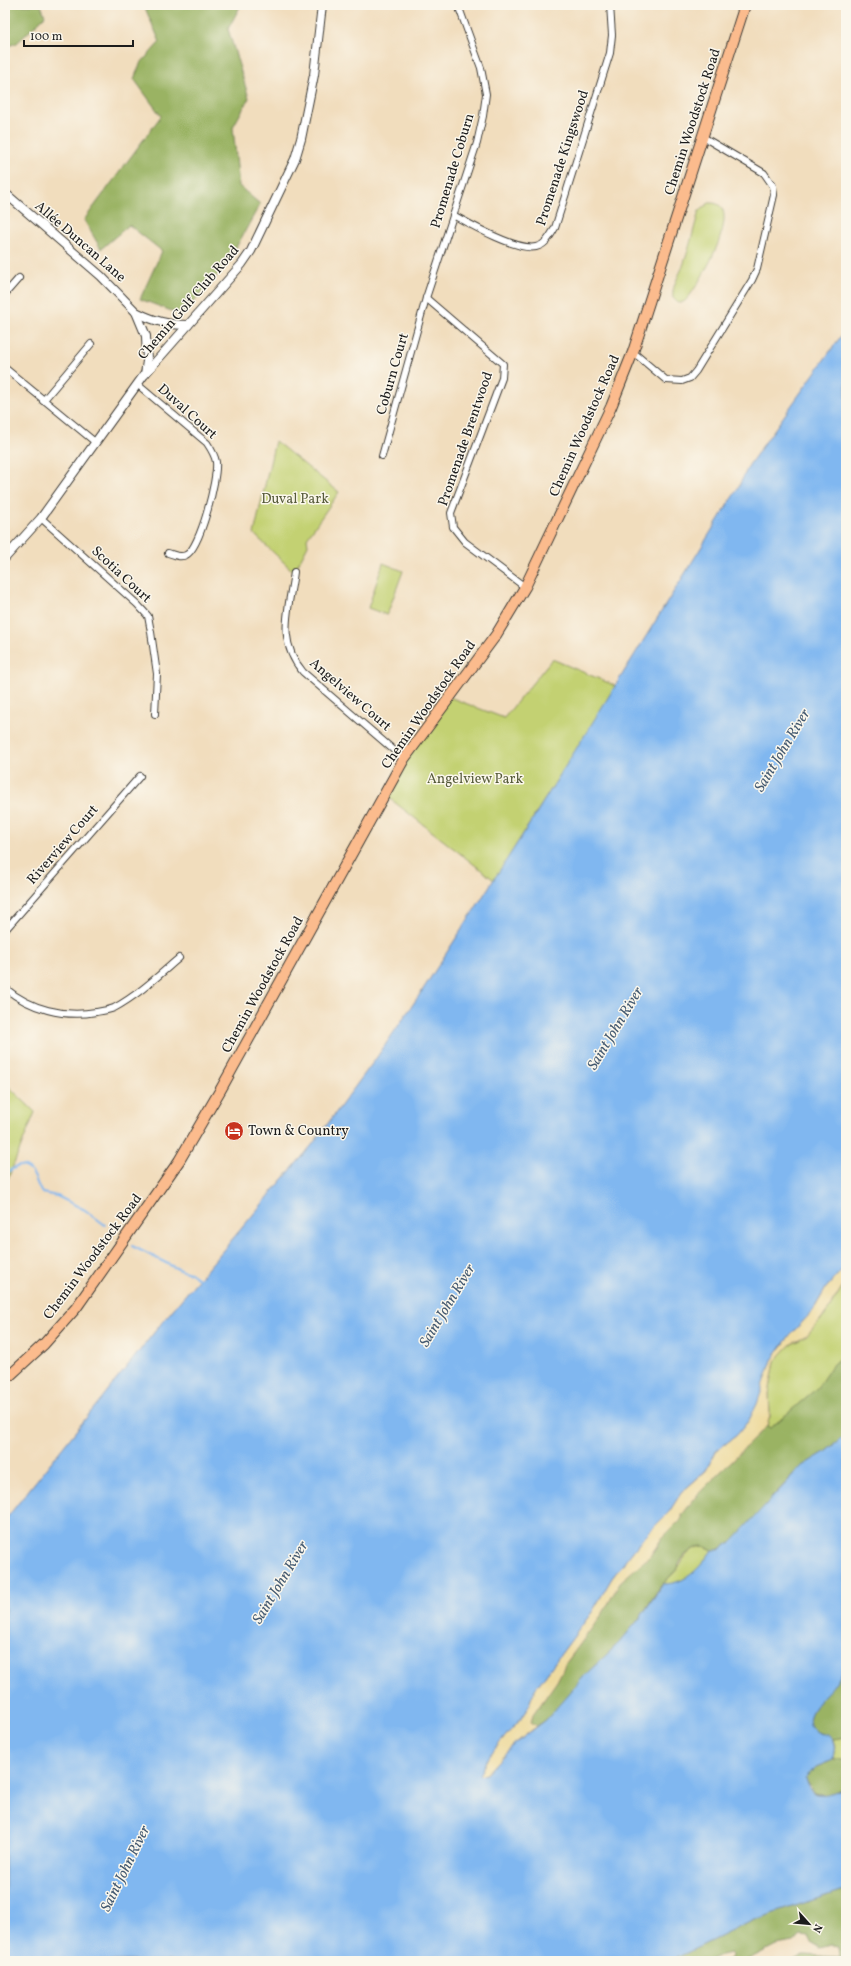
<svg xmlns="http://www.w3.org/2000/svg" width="851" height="1966" viewBox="0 0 851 1966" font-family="Vollkorn,serif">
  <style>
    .green { fill: #c3d172; stroke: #707647 }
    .forest { fill: #9ab364; stroke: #5b6840 }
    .sand { fill: #eeda9e; stroke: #857b5d }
    .water { fill: #80b7f0; stroke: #4e6a86 }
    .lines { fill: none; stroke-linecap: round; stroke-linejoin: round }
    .stream { stroke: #80b7f0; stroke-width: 2 }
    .minor-casing { stroke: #3c3934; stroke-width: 8 }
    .tertiary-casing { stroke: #3c3934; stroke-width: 10 }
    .primary-casing { stroke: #3c3934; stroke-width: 12 }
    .minor { stroke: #fff; stroke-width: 6 }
    .tertiary { stroke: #fff; stroke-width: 8 }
    .primary { stroke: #fbbb8d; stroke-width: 10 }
    .labels { text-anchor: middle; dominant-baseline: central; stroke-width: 3; stroke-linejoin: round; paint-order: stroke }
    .street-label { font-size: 14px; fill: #1c1c1c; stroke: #fbf7ec }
    .park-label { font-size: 14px; fill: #565b3a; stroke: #fbf7ec }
    .poi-label { font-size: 14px; fill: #1c1c1c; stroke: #fbf7ec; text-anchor: start }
    .water-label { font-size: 15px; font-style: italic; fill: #445a71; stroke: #fbf7ec }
  </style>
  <rect width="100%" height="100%" fill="#fbf7ec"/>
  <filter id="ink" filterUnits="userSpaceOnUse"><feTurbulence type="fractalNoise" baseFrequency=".025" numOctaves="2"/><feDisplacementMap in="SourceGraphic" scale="8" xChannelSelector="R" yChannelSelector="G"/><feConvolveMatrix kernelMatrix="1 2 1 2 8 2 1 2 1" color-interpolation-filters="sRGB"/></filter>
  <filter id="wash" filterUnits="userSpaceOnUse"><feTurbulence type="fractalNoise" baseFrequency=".012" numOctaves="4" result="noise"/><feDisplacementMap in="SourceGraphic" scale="16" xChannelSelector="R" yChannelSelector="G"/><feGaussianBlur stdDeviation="0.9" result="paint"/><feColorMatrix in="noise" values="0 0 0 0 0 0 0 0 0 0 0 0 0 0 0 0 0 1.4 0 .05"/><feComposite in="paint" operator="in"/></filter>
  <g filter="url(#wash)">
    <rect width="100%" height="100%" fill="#f1ddbd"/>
    <g class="green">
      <path d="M709,203C749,200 698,288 686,300C684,302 681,303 678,303L673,298C671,286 681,273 684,263C690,246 694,228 699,211Z"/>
      <polygon points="275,441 339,492 307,538 308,545 294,572 254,534"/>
      <polygon points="383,563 403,571 387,615 368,608"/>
      <polygon points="552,659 616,686 494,880 384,794 449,697 504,718"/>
      <polygon points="5,1083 35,1112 5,1186"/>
      <polygon points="846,1281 846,1353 833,1364 817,1388 773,1426 770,1428 767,1426 770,1416 769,1394 775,1361 785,1349 791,1344 799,1341 824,1317"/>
      <path d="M703,1546L712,1550C701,1568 685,1585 663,1584C667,1579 674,1574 678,1568C684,1558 689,1548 703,1546Z"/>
      <polygon points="846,1737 846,1760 833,1760 835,1746 833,1739"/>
    </g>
    <g class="forest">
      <polygon points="5,5 41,5 45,16 17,43 5,47"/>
      <polygon points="148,5 241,5 228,29 249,98 233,127 239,186 260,204 227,264 182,315 140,299 162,251 129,225 101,249 84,220 161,116 134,79 140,64 160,42 145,8"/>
      <polygon points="846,1353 846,1435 825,1452 802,1466 771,1498 759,1514 736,1538 726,1546 715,1551 703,1546 696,1547 685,1555 679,1563 678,1568 659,1588 640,1618 619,1643 586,1674 568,1696 546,1720 537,1726 531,1722 533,1715 557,1681 566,1663 603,1613 620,1582 656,1549 662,1538 682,1518 682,1515 697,1495 767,1426 770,1428 773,1426 817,1388 833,1364"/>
      <path d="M846,1664V1737L833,1739C827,1732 818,1735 812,1729C799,1715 831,1690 837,1680C841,1675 843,1669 846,1664Z"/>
      <polygon points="833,1760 846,1760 846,1787 827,1795 815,1793 806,1782 805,1778 816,1767"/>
      <polygon points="846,1889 846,1961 792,1961 803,1955 840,1957 839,1946 832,1945 821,1948 811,1942 808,1937 801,1936 794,1942 776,1945 745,1961 727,1961 732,1957 731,1952 722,1954 708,1961 670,1961 756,1919"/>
    </g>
    <polygon class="sand" points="846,1265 846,1281 832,1303 830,1308 807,1336 791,1344 775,1361 769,1394 770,1416 767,1426 697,1495 682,1515 682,1518 662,1538 650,1556 620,1582 603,1613 566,1663 557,1681 533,1715 531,1722 537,1726 512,1746 486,1774 480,1776 479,1775 488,1757 521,1718 527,1709 535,1689 592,1612 612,1578 644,1537 669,1512 681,1493 706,1471 716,1451 737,1435 749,1420 772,1360 790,1335 816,1306 826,1288"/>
    <path class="water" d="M846,329V1265L826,1288L812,1312L790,1335L772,1360L757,1404L749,1420L737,1435L716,1451L706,1470L681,1493L669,1512L644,1537L612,1578L592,1612L535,1689L527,1709L521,1718L488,1757L479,1775L480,1776L486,1774L512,1746L546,1720L586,1674L619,1643L640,1618L663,1584C686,1584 700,1568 712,1550H719L731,1542L802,1466L825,1452L846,1435V1664C842,1672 838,1679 833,1686C824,1697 794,1721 819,1733C821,1734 825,1734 828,1734C837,1743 834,1750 833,1760L816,1767L805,1778C810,1803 831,1794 846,1787V1889L756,1919L670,1961H5V1520L164,1320L312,1145L377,1057L420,994L527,828L738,488L749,465Z"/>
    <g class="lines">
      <g class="stream">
        <path d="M5,1173L18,1166C35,1165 35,1183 42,1193L57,1196L85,1210L105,1225"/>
        <polyline points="132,1246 180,1270 190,1273 200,1280"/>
      </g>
    </g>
  </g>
  <g filter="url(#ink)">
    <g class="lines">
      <defs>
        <g id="minor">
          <path d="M453,215C471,225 517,251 536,247C546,245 550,236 555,228L610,53L612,35L610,5"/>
          <polyline points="5,294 19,278"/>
          <polyline points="426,298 503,364 502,378 451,513 453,527 465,542 525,587"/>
          <polyline points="633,352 666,380 682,381 690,378 696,371 752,280 757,269 774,195 773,186 764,173 703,137"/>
          <polyline points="5,368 95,442"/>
          <path d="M137,384L207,443C211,449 215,455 216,462C218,478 200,549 186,555C180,558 175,555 168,553"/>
          <polyline points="43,401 91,344"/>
          <polyline points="382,456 426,298 477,143 483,116 486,94 481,68 458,5"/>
          <polyline points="41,518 137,604 148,616 151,632 157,674 155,714"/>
          <path d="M294,572C289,610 276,640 303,672L404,759"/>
          <polyline points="5,930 140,776"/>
          <path d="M5,988C30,1009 64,1018 96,1012C102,1011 109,1010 114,1008C138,995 158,976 179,958"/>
        </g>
        <g id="tertiary">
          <polyline points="5,193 101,276 136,312 146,336 147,361 145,374"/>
          <path d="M136,312C154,321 168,325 188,325"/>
          <polyline points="5,558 41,518 144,375 242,264 251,251 295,159 301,139 314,75 322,5"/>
        </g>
        <polyline id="primary" points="5,1380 44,1344 76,1308 179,1161 221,1089 404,759 496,635 525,587 611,407 633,352 745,5"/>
      </defs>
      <use href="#minor" class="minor-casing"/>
      <use href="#tertiary" class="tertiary-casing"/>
      <use href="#primary" class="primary-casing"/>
      <use href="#minor" class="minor"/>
      <use href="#tertiary" class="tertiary"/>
      <use href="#primary" class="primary"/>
    </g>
  </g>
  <defs>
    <symbol id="hotel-disc" viewBox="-11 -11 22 22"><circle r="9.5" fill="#c8321e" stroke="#fbf7ec"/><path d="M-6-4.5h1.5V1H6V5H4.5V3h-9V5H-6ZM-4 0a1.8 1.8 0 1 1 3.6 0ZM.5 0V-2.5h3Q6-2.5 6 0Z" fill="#fff"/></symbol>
  </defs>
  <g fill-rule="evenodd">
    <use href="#hotel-disc" x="223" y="1120" width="22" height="22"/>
  </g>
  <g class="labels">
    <g class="street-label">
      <text transform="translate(693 122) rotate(-72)">Chemin Woodstock Road</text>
      <text transform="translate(563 158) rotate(-72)">Promenade Kingswood</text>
      <text transform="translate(453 171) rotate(-73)">Promenade Coburn</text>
      <text transform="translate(80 242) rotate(41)">Allée Duncan Lane</text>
      <text transform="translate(189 303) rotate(-49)">Chemin Golf Club Road</text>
      <text transform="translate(393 374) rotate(-74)">Coburn Court</text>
      <text transform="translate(187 412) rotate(42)">Duval Court</text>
      <text transform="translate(585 426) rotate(-66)">Chemin Woodstock Road</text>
      <text transform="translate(466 439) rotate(-71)">Promenade Brentwood</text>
      <text transform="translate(121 575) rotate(43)">Scotia Court</text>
      <text transform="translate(350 695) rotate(41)">Angelview Court</text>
      <text transform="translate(429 705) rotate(-55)">Chemin Woodstock Road</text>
      <text transform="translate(63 845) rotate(-49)">Riverview Court</text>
      <text transform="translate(263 985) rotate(-61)">Chemin Woodstock Road</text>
      <text transform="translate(93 1257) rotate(-53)">Chemin Woodstock Road</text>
    </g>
    <g class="park-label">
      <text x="295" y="499">Duval Park</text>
      <text x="475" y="779">Angelview Park</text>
    </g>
    <g class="poi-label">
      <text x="248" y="1131">Town &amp; Country</text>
    </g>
    <g class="water-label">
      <text transform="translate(783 751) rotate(-59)">Saint John River</text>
      <text transform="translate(616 1029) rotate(-59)">Saint John River</text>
      <text transform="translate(448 1306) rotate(-59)">Saint John River</text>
      <text transform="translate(281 1583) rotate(-59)">Saint John River</text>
      <text transform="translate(126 1869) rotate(-64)">Saint John River</text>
    </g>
  </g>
  <rect width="851" height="1966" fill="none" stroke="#fbf7ec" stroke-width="20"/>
  <g transform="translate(809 1924) rotate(117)" stroke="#fbf7ec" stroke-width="3" paint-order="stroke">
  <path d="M0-3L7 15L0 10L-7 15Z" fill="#1c1c1c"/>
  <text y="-6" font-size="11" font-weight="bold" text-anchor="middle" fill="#1c1c1c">N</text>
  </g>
  <path d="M24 40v6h109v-6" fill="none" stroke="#1c1c1c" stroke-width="2"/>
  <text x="30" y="40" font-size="12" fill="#1c1c1c" stroke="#fbf7ec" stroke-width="3" paint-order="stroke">100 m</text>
</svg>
